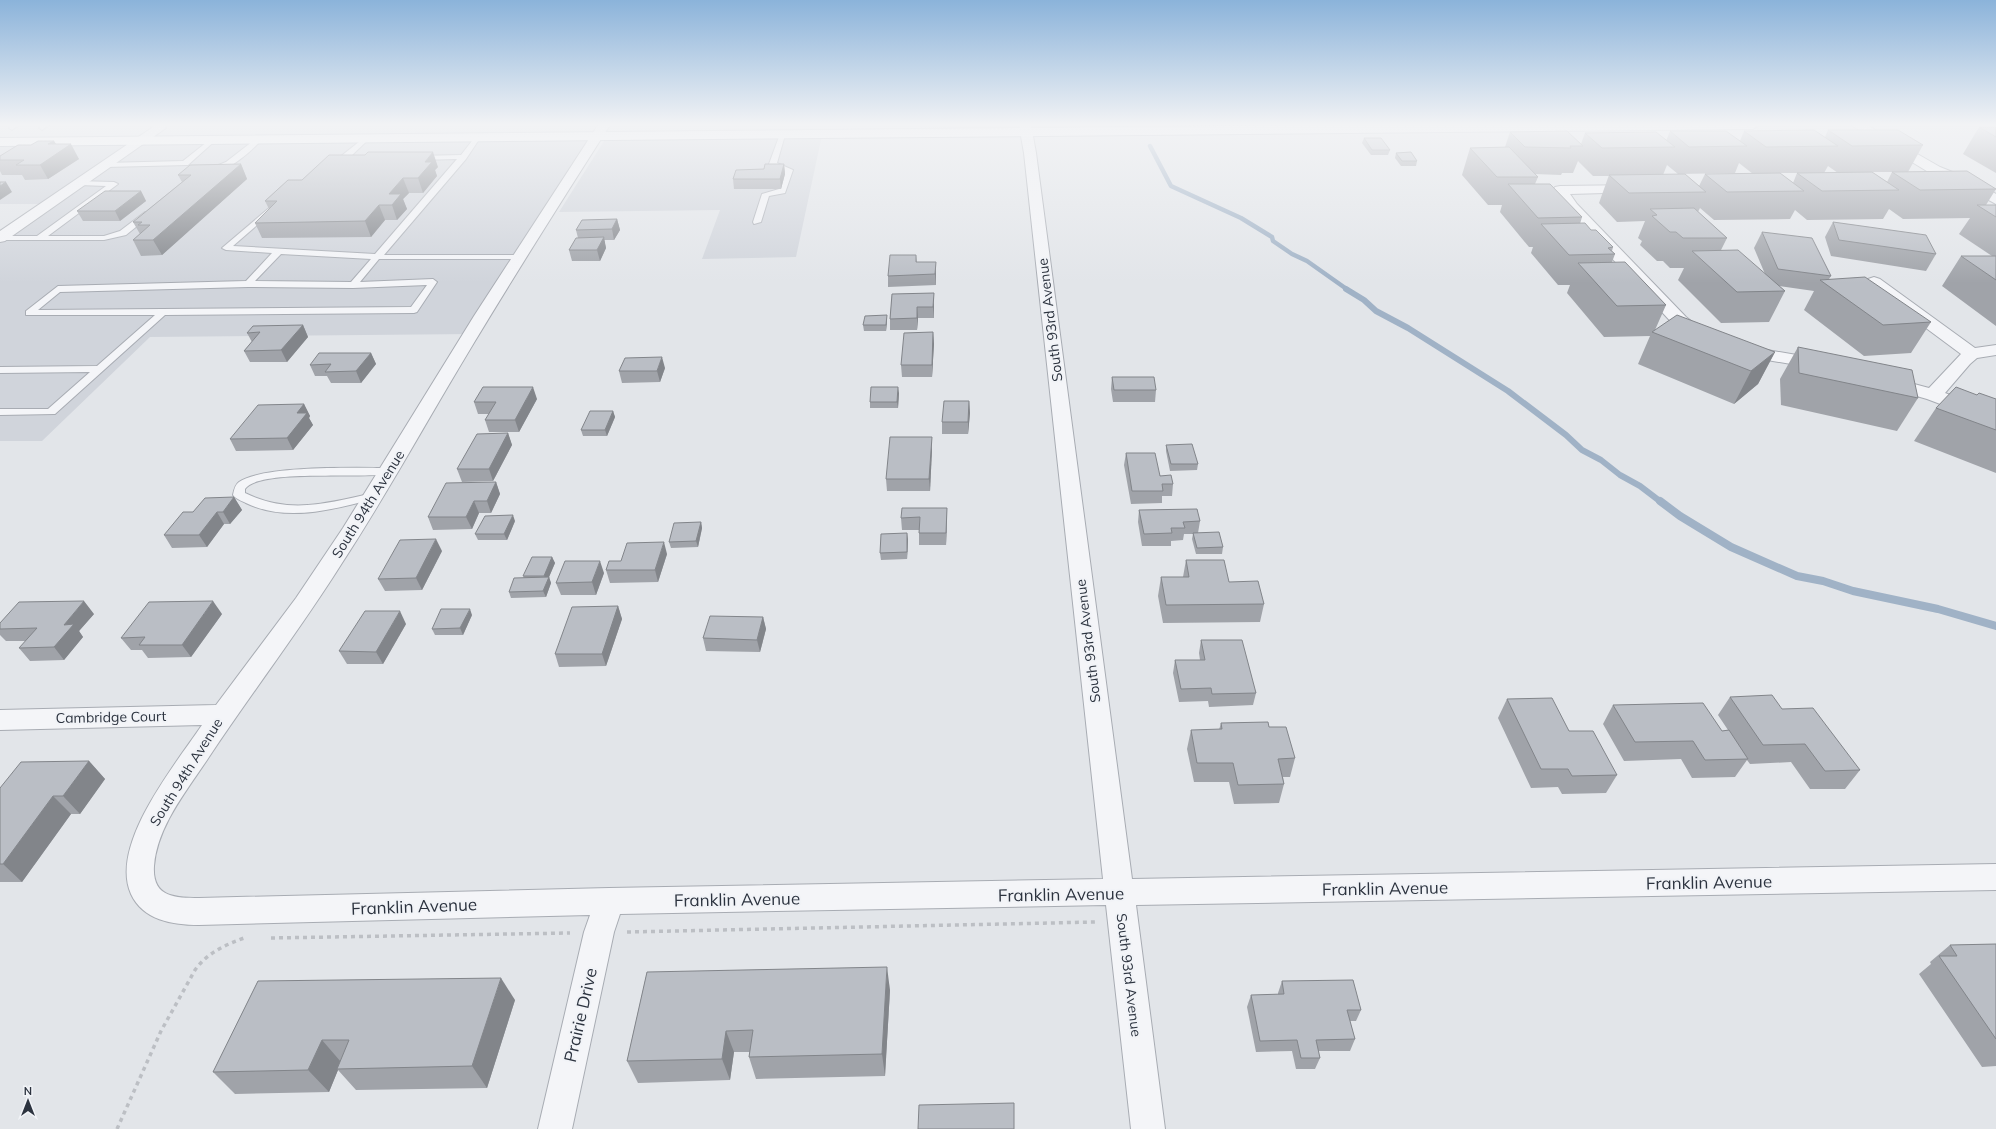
<svg xmlns="http://www.w3.org/2000/svg" width="1996" height="1129" viewBox="0 0 1996 1129" font-family="Mulish,sans-serif">
  <style>
    .built { fill: #d0d4db }
    .lines { fill: none; stroke-linecap: round; stroke-linejoin: round }
    .stream-far2 { stroke: #a0b2c6; stroke-width: 4.5 }
    .stream-far1 { stroke: #a0b2c6; stroke-width: 6 }
    .stream { stroke: #a0b2c6; stroke-width: 8 }
    .service-casing { stroke: #a8acb3; stroke-width: 2 }
    .minor-casing { stroke: #a8acb3; stroke-width: 2 }
    .primary-casing { stroke: #a2a9b4; stroke-width: 2 }
    .path { stroke: #bcbfc4; stroke-width: 3.5; stroke-dasharray: 4 4; stroke-linecap: butt }
    .service { fill: #f4f5f8; fill-rule: evenodd }
    .minor { fill: #f4f5f8; fill-rule: evenodd }
    .primary { fill: #fff; fill-rule: evenodd }
    .wall { fill: #a0a3a9; fill-rule: evenodd }
    .shaded-wall { fill: #82858a }
    .building { fill: #babec5; stroke: #82858a }
    .labels { text-anchor: middle; dominant-baseline: central; stroke-width: 4; stroke-linejoin: round; paint-order: stroke }
    .street-label { font-size: 14px; fill: #2c333f; stroke: #f1f3f7 }
    .near-street-label { font-size: 17px; fill: #2c333f; stroke: #f1f3f7 }
  </style>
  <rect width="100%" height="100%" fill="#e2e5e9"/>
  <g class="built">
    <polygon points="822,135 796,257 702,259 720,210 559,212 606,138"/>
    <polygon points="598,138 474,334 150,337 42,441 0,441 0,236 46,204 0,204 0,143"/>
  </g>
  <g class="lines">
    <polyline class="stream-far2" points="1150,146 1171,186 1241,218 1272,237 1273,241 1292,254 1307,261 1348,290"/>
    <polyline class="stream-far1" points="1346,289 1364,300 1376,311 1408,328 1508,391 1566,435 1582,450 1601,460 1620,475 1640,486 1661,502"/>
    <polyline class="stream" points="1660,501 1680,516 1731,547 1797,576 1823,581 1853,591 1938,609 1996,626"/>
    <defs>
      <g id="service">
        <polygon points="11,125 19,125 12,130 9,128"/>
        <polygon points="41,125 49,125 42,130 39,128"/>
        <polygon points="780,134 785,135 777,163 793,170 785,193 769,196 761,222 754,224 753,222 762,194 779,189 785,171 769,164"/>
        <path d="M477,136L480,138L466,159L384,255H519L523,257L522,259H379L360,282L433,279L437,282L417,312L414,313L165,315L55,414L0,415V409H48L90,372L0,373V367L97,366L155,315H26V311L58,286L246,281L272,253L226,250L222,248L275,203H278V207L233,246L375,254L457,159L420,160H417V156L461,155L475,137ZM281,254L371,259L351,282L255,281ZM427,285L411,307L38,310L60,292L248,287L353,288Z"/>
        <polygon points="365,137 370,138 350,157 354,157 354,161 340,161 340,157"/>
        <polygon points="212,138 217,139 188,165 105,167 101,165 105,163 183,161"/>
        <path d="M257,138L262,139C253,150 226,174 211,172V168L226,162Z"/>
        <polygon points="76,181 114,182 118,184 48,236 104,236 120,231 145,212 152,214 126,235 104,240 0,240 0,236 37,236 106,186 79,185 75,183"/>
        <path d="M388,468L392,469L393,471L392,473C366,480 259,468 245,489V493C289,515 328,503 373,493L379,496L377,498C335,509 287,523 246,503C242,501 236,499 233,495C234,490 235,485 239,482C264,465 356,468 388,468Z"/>
      </g>
      <g id="minor">
        <polygon points="156,125 164,125 166,128 5,241 0,242 0,231"/>
        <path d="M598,125H610C564,197 519,268 475,341C430,415 389,491 342,563C300,630 252,692 209,757C188,789 157,826 154,866C152,897 174,898 199,898L609,888L1103,879L1024,153L1019,125H1031L1036,153L1132,879L1996,864V890L1136,905L1165,1129H1131L1106,905L620,914L614,932L572,1129H538L584,932L590,915L199,925C172,925 143,920 131,894C109,845 175,765 202,725L0,730V710L216,705L296,598L343,528L474,316Z"/>
        <polygon points="1851,125 1867,125 1940,167 1975,181 1996,194 1996,204 1965,187 1930,173"/>
        <path d="M1635,185L1640,186L1642,189L1640,192L1570,194L1577,204L1686,317L1707,334L1705,338C1693,341 1684,331 1674,325L1567,210L1553,190L1555,187L1560,186Z"/>
        <polygon points="1874,277 1880,279 1975,348 1996,345 1996,355 1977,358 1970,364 1945,393 1996,412 1996,425 1927,399 1882,386 1879,382 1882,378 1888,377 1929,388 1961,354 1868,285 1866,282 1868,279"/>
        <polygon points="1744,346 1820,359 1826,360 1829,364 1826,368 1820,369 1738,355 1735,351 1738,347"/>
      </g>
      <polygon id="primary" points="1335,125 1759,125 1753,129 0,146 0,138"/>
    </defs>
    <use href="#service" class="service-casing"/>
    <use href="#minor" class="minor-casing"/>
    <use href="#primary" class="primary-casing"/>
    <g class="path">
      <polyline points="627,932 1096,922"/>
      <polyline points="271,938 570,933"/>
      <path d="M117,1129L161,1031L195,970C207,953 225,945 244,938"/>
    </g>
    <use href="#service" class="service"/>
    <use href="#minor" class="minor"/>
    <use href="#primary" class="primary"/>
  </g>
  <g class="wall">
    <polygon points="1979,127 1996,127 1996,173 1963,154"/>
    <path d="M1828,130L1923,145L1908,172H1872L1887,182L1892,172L1996,189L1986,205H1996V326L1942,286L1961,256H1992L1959,234L1970,218L1903,219L1889,209L1883,219L1807,220L1795,210L1790,219L1714,220L1700,208L1698,212L1727,238L1721,250L1765,274L1754,248L1762,232L1831,276L1829,279L1931,322L1911,353L1864,356L1804,310L1814,291L1779,286L1785,291L1769,322L1721,323L1678,280L1684,268H1670L1663,261H1657L1640,245L1642,241L1638,238L1645,221L1617,222L1599,203L1609,175L1699,186L1705,174H1753L1739,163L1735,173L1678,174L1667,165L1663,175L1593,176L1578,161L1573,173H1562L1561,175L1535,174L1538,177L1535,184L1582,217L1580,224L1591,230L1613,247L1612,251L1615,254L1612,262L1666,305L1655,330L1775,352L1758,384L1734,404L1638,364L1650,336L1604,337L1567,293L1570,285H1558L1531,253L1533,247H1529L1500,212L1502,205H1488L1462,175L1470,148L1505,147L1510,132L1581,144L1585,133L1666,141L1670,131L1740,141L1744,131L1825,137ZM1828,166L1838,173H1797L1793,183L1780,173H1824Z"/>
    <polygon points="1364,138 1390,150 1388,155 1371,155 1362,143"/>
    <polygon points="54,141 56,144 79,159 48,179 25,180 22,175 2,175 0,171 0,156 31,145"/>
    <polygon points="1396,153 1417,161 1416,166 1401,166 1395,158"/>
    <polygon points="241,164 247,179 162,255 141,256 133,240 140,234 133,222 182,182 178,175"/>
    <polygon points="784,164 785,174 781,189 734,189 733,179 764,169"/>
    <polygon points="438,167 435,170 437,176 423,193 409,193 403,199 407,209 397,220 385,220 371,237 262,238 255,223 269,209 265,201 302,180"/>
    <polygon points="141,191 146,201 120,221 83,221 77,211"/>
    <polygon points="617,219 620,230 614,240 604,240 606,248 600,261 572,261 569,250 578,238 576,230"/>
    <polygon points="1833,222 1936,254 1926,271 1831,256 1825,237"/>
    <polygon points="916,255 917,262 936,262 936,285 888,287 888,276"/>
    <polygon points="892,294 934,304 934,318 918,318 917,330 890,330 890,319"/>
    <polygon points="887,321 886,331 864,331 863,325"/>
    <polygon points="303,325 308,337 287,362 250,362 244,351 252,342 247,333"/>
    <polygon points="933,332 934,344 932,377 902,377 901,365"/>
    <polygon points="1798,347 1918,398 1897,431 1781,405 1780,379"/>
    <polygon points="371,353 376,364 361,383 331,383 327,376 315,376 310,365"/>
    <polygon points="665,368 660,382 622,383 619,371"/>
    <polygon points="1112,377 1156,390 1155,402 1113,402 1111,389"/>
    <polygon points="899,393 898,408 870,408 870,402"/>
    <polygon points="1977,395 1996,399 1996,473 1914,441 1936,408"/>
    <polygon points="537,399 519,432 489,432 485,420 489,414 478,414 474,402"/>
    <polygon points="969,401 970,413 968,434 942,434 942,422"/>
    <polygon points="304,404 310,416 309,418 313,425 293,450 236,451 230,439"/>
    <polygon points="613,411 615,417 607,436 583,436 581,430"/>
    <polygon points="508,433 512,445 493,481 462,482 457,469"/>
    <polygon points="1166,445 1198,464 1197,470 1170,471 1166,451"/>
    <polygon points="932,449 930,491 887,491 886,479"/>
    <polygon points="1126,453 1173,484 1172,496 1162,496 1162,503 1131,504 1124,465"/>
    <polygon points="496,482 500,494 491,513 479,513 472,529 433,530 428,517"/>
    <polygon points="234,497 242,510 230,524 224,524 207,547 172,548 164,535 193,512"/>
    <polygon points="947,508 947,520 946,545 919,545 919,530 902,530 901,518"/>
    <polygon points="1139,510 1200,521 1198,533 1223,547 1222,554 1196,554 1192,539 1193,534 1184,534 1183,540 1171,541 1171,546 1142,546 1138,522"/>
    <polygon points="515,521 507,540 478,540 475,534"/>
    <polygon points="701,522 702,528 698,547 671,548 669,542"/>
    <polygon points="908,539 907,559 881,560 880,553"/>
    <polygon points="442,551 422,590 385,591 378,579"/>
    <polygon points="667,554 658,582 610,583 606,570 621,561"/>
    <polygon points="552,557 555,563 549,577 551,583 546,597 511,598 509,592 524,577 523,576"/>
    <polygon points="1186,560 1229,582 1264,604 1260,622 1163,623 1158,596 1161,577 1183,577"/>
    <polygon points="604,573 596,595 561,595 556,583"/>
    <polygon points="618,606 622,619 606,666 559,667 555,654"/>
    <polygon points="94,614 79,631 83,637 64,660 30,661 19,648 26,641 6,641 0,635 0,623"/>
    <polygon points="222,614 191,657 148,658 142,650 131,650 121,638"/>
    <polygon points="472,615 463,635 435,635 432,629"/>
    <polygon points="763,617 766,629 760,652 706,651 703,638"/>
    <polygon points="406,624 383,664 347,664 339,651"/>
    <polygon points="1201,640 1256,693 1253,705 1209,707 1208,701 1179,702 1173,673 1175,660 1200,660 1199,653"/>
    <polygon points="1730,697 1782,709 1860,770 1845,789 1810,789 1791,762 1750,764 1747,760 1735,777 1692,778 1681,759 1624,761 1603,724 1613,705 1722,731 1728,730 1718,715"/>
    <polygon points="1507,699 1569,731 1617,775 1606,793 1562,794 1558,787 1531,788 1498,718"/>
    <polygon points="1221,723 1269,727 1295,758 1290,777 1283,777 1284,784 1279,803 1234,804 1229,782 1194,782 1187,749 1191,730 1219,730"/>
    <polygon points="89,761 105,779 80,814 71,814 22,882 0,882 0,788"/>
    <polygon points="1996,944 1996,1066 1982,1067 1919,974 1931,964 1930,962 1950,945"/>
    <polygon points="647,972 890,990 885,1076 756,1079 749,1057 750,1052 734,1052 730,1080 638,1083 627,1061"/>
    <polygon points="258,981 515,1000 487,1088 356,1090 338,1070 329,1092 235,1094 213,1072"/>
    <polygon points="1282,981 1361,1010 1356,1021 1350,1021 1355,1039 1350,1051 1318,1051 1320,1058 1315,1069 1296,1069 1292,1051 1256,1052 1247,1007 1251,995 1278,995 1278,993"/>
  </g>
  <g class="shaded-wall">
    <polygon points="54,141 60,151 71,144 79,159 48,179 40,165 48,144"/>
    <polygon points="433,152 438,167 435,170 437,176 423,193 418,178 425,162"/>
    <polygon points="241,164 247,179 162,255 153,240"/>
    <polygon points="784,164 785,174 781,189 780,179"/>
    <polygon points="403,178 409,193 403,199 407,209 397,220 392,205 389,194"/>
    <polygon points="6,182 12,192 0,200 0,186"/>
    <polygon points="141,191 146,201 120,221 115,211"/>
    <polygon points="379,205 385,220 371,237 365,221"/>
    <polygon points="617,219 620,230 614,240 612,229"/>
    <polygon points="604,237 606,248 600,261 597,250"/>
    <polygon points="936,262 936,285 935,274"/>
    <polygon points="934,293 934,318 933,307"/>
    <polygon points="917,307 918,318 917,330"/>
    <polygon points="887,315 887,321 886,331 886,325"/>
    <polygon points="303,325 308,337 287,362 281,350"/>
    <polygon points="933,332 934,344 932,377 932,365"/>
    <polygon points="1775,352 1758,384 1734,404 1751,371"/>
    <polygon points="371,353 376,364 361,383 356,371"/>
    <polygon points="662,357 665,368 660,382 657,371"/>
    <polygon points="533,387 537,399 519,432 515,420"/>
    <polygon points="898,387 899,393 898,408 897,402"/>
    <polygon points="969,401 970,413 968,434 968,422"/>
    <polygon points="304,404 310,416 309,418 313,425 293,450 287,438 297,413"/>
    <polygon points="613,411 615,417 607,436 605,430"/>
    <polygon points="508,433 512,445 493,481 489,469"/>
    <polygon points="932,437 932,449 930,491 929,479"/>
    <polygon points="496,482 500,494 491,513 487,501"/>
    <polygon points="234,497 242,510 230,524 223,512"/>
    <polygon points="474,501 479,513 472,529 466,517"/>
    <polygon points="947,508 947,520 946,545 946,533"/>
    <polygon points="217,512 224,524 207,547 199,535"/>
    <polygon points="513,515 515,521 507,540 504,534"/>
    <polygon points="701,522 702,528 698,547 696,541"/>
    <polygon points="907,533 908,539 907,559"/>
    <polygon points="436,539 442,551 422,590 416,578"/>
    <polygon points="664,542 667,554 658,582 655,570"/>
    <polygon points="552,557 555,563 549,577 551,583 546,597 543,591 547,582 544,576"/>
    <polygon points="600,561 604,573 596,595 592,582"/>
    <polygon points="84,601 94,614 79,631 83,637 64,660 54,647 64,625"/>
    <polygon points="213,601 222,614 191,657 182,645"/>
    <polygon points="618,606 622,619 606,666 602,654"/>
    <polygon points="470,609 472,615 463,635 460,628"/>
    <polygon points="400,611 406,624 383,664 376,652"/>
    <polygon points="763,617 766,629 760,652 757,640"/>
    <polygon points="89,761 105,779 80,814 63,796"/>
    <polygon points="53,796 71,814 22,882 3,864"/>
    <polygon points="887,967 890,990 885,1076 882,1054"/>
    <polygon points="501,978 515,1000 487,1088 472,1066"/>
    <polygon points="726,1031 734,1052 730,1080 722,1059"/>
    <polygon points="322,1040 341,1062 337,1069 338,1070 329,1092 308,1070"/>
  </g>
  <g class="building">
    <polygon points="1979,127 1996,127 1996,137"/>
    <polygon points="1814,130 1838,146 1766,147 1744,131"/>
    <polygon points="1828,130 1898,130 1923,145 1852,146"/>
    <polygon points="1567,131 1583,146 1570,146 1571,148 1525,147 1510,132"/>
    <polygon points="1670,131 1726,131 1747,146 1689,147"/>
    <polygon points="1656,132 1675,147 1602,148 1585,133"/>
    <polygon points="1364,138 1381,138 1390,150 1372,150"/>
    <polygon points="38,141 54,141 48,144 71,144 40,165 16,165 24,160 0,160 0,156 18,145 31,145"/>
    <polygon points="1509,147 1538,177 1497,177 1470,148"/>
    <polygon points="368,152 433,152 425,162 432,162 418,178 403,178 389,194 401,194 392,205 379,205 365,221 255,223 277,201 265,201 288,180 302,180 329,155 365,155"/>
    <polygon points="1411,152 1417,161 1402,161 1396,153"/>
    <polygon points="241,164 153,240 133,240 150,225 138,225 142,222 133,222 191,175 178,175 190,165"/>
    <polygon points="765,164 784,164 780,179 733,179 736,170 764,169"/>
    <polygon points="1967,171 1996,189 1920,190 1892,172"/>
    <polygon points="1872,172 1899,190 1822,191 1797,173"/>
    <polygon points="1780,173 1804,191 1727,192 1705,174"/>
    <polygon points="1685,174 1706,192 1629,193 1609,175"/>
    <polygon points="0,182 6,182 0,186"/>
    <polygon points="1508,184 1550,184 1582,217 1538,218"/>
    <polygon points="105,191 141,191 115,211 77,211"/>
    <polygon points="1977,205 1996,205 1996,217"/>
    <polygon points="1694,208 1727,238 1683,238 1676,232 1670,232 1652,216 1657,215 1650,209"/>
    <polygon points="617,219 612,229 576,230 582,220"/>
    <polygon points="1833,222 1926,235 1936,254 1839,240"/>
    <polygon points="1585,223 1591,230 1596,230 1613,247 1608,248 1615,254 1569,255 1541,224"/>
    <polygon points="1762,232 1812,238 1831,276 1778,269"/>
    <polygon points="604,237 597,250 569,250 576,238"/>
    <polygon points="1738,250 1785,291 1737,292 1692,251"/>
    <polygon points="890,255 916,255 916,262 936,262 935,274 888,276"/>
    <polygon points="1961,256 1996,256 1996,280"/>
    <polygon points="1625,262 1666,305 1617,306 1578,263"/>
    <polygon points="1865,277 1931,322 1883,325 1820,280"/>
    <polygon points="934,293 933,307 917,307 917,318 890,319 892,294"/>
    <polygon points="887,315 886,325 863,325 865,316"/>
    <polygon points="1677,315 1775,352 1751,371 1652,332"/>
    <polygon points="303,325 281,350 244,351 260,332 247,333 253,326"/>
    <polygon points="933,332 932,365 901,365 904,333"/>
    <polygon points="1798,347 1912,370 1918,398 1799,373"/>
    <polygon points="319,353 371,353 356,371 325,372 331,364 310,365"/>
    <polygon points="662,357 657,371 619,371 625,358"/>
    <polygon points="1112,377 1154,377 1156,390 1114,390"/>
    <polygon points="483,387 533,387 515,420 485,420 496,402 474,402"/>
    <polygon points="871,387 898,387 897,402 870,402"/>
    <polygon points="1956,387 1977,395 1979,393 1996,399 1996,430 1936,408"/>
    <polygon points="944,401 969,401 968,422 942,422"/>
    <polygon points="304,404 297,413 307,413 287,438 230,439 258,405"/>
    <polygon points="590,411 613,411 605,430 581,430"/>
    <polygon points="508,433 489,469 457,469 477,434"/>
    <polygon points="890,437 932,437 929,479 886,479"/>
    <polygon points="1192,444 1198,464 1171,464 1166,445"/>
    <polygon points="1126,453 1155,453 1160,476 1171,475 1173,484 1162,484 1163,491 1132,491"/>
    <polygon points="496,482 487,501 474,501 466,517 428,517 446,483"/>
    <polygon points="234,497 223,512 217,512 199,535 164,535 183,512 193,512 205,498"/>
    <polygon points="902,508 947,508 946,533 919,533 920,517 901,518"/>
    <polygon points="1197,509 1200,521 1183,522 1185,528 1171,528 1172,533 1144,534 1139,510"/>
    <polygon points="513,515 504,534 475,534 485,516"/>
    <polygon points="701,522 696,541 669,542 674,523"/>
    <polygon points="1219,532 1223,547 1197,548 1193,533"/>
    <polygon points="907,533 907,552 880,553 881,534"/>
    <polygon points="436,539 416,578 378,579 400,540"/>
    <polygon points="664,542 655,570 606,570 609,561 621,561 627,543"/>
    <polygon points="532,557 552,557 544,576 523,576"/>
    <polygon points="1186,560 1224,560 1229,582 1258,581 1264,604 1166,605 1161,577 1189,577"/>
    <polygon points="565,561 600,561 592,582 556,583"/>
    <polygon points="549,577 543,591 509,592 514,578"/>
    <polygon points="84,601 64,625 74,624 54,647 19,648 37,628 0,629 0,623 19,602"/>
    <polygon points="213,601 182,645 139,645 145,637 121,638 149,602"/>
    <polygon points="618,606 602,654 555,654 572,607"/>
    <polygon points="441,609 470,609 460,628 432,629"/>
    <polygon points="365,611 400,611 376,652 339,651"/>
    <polygon points="710,616 763,617 757,640 703,638"/>
    <polygon points="1201,640 1242,640 1256,693 1212,694 1211,688 1181,689 1175,660 1205,660"/>
    <polygon points="1772,695 1782,709 1813,708 1860,770 1825,771 1805,744 1763,745 1730,697"/>
    <polygon points="1552,698 1569,731 1593,731 1617,775 1572,776 1568,769 1541,769 1507,699"/>
    <polygon points="1703,703 1722,731 1729,730 1748,759 1705,760 1693,741 1635,742 1613,705"/>
    <polygon points="1268,722 1269,727 1286,727 1295,758 1278,759 1284,784 1238,785 1233,763 1197,763 1191,730 1222,729 1221,723"/>
    <polygon points="89,761 63,796 53,796 3,864 0,864 0,788 21,762"/>
    <polygon points="1996,944 1996,1039 1939,956 1957,956 1950,945"/>
    <polygon points="887,967 882,1054 749,1057 753,1030 726,1031 722,1059 627,1061 647,972"/>
    <polygon points="501,978 472,1066 337,1069 349,1040 322,1040 308,1070 213,1072 258,981"/>
    <polygon points="1353,980 1361,1010 1347,1010 1355,1039 1316,1040 1320,1058 1301,1058 1297,1040 1260,1041 1251,995 1284,994 1282,981"/>
    <polygon points="1014,1103 1014,1129 918,1129 919,1105"/>
  </g>
  <linearGradient id="sky" x2="0" y2="1"><stop stop-color="#8bb3da"/><stop offset="0.44" stop-color="#f2f3f5"/><stop offset="1" stop-color="#f2f3f5" stop-opacity="0"/></linearGradient>
  <rect width="1996" height="283" fill="url(#sky)"/>
  <g class="labels">
    <g class="street-label">
      <text transform="translate(1050 320) rotate(-97)">South 93rd Avenue</text>
      <text transform="translate(368 504) rotate(-58)">South 94th Avenue</text>
      <text transform="translate(1088 641) rotate(-97)">South 93rd Avenue</text>
      <text transform="translate(111 717) rotate(-1)">Cambridge Court</text>
      <text transform="translate(186 772) rotate(-58)">South 94th Avenue</text>
      <text transform="translate(1129 975) rotate(83)">South 93rd Avenue</text>
    </g>
    <g class="near-street-label">
      <text transform="translate(1709 882) rotate(-1)">Franklin Avenue</text>
      <text transform="translate(1385 888) rotate(-1)">Franklin Avenue</text>
      <text transform="translate(1061 894) rotate(-1)">Franklin Avenue</text>
      <text transform="translate(737 899) rotate(-1)">Franklin Avenue</text>
      <text transform="translate(414 906) rotate(-2)">Franklin Avenue</text>
      <text transform="translate(580 1015) rotate(-77)">Prairie Drive</text>
    </g>
  </g>
  <g transform="translate(28 1101)" stroke="#f1f3f7" stroke-width="3" paint-order="stroke">
  <path d="M0-3L7 15L0 10L-7 15Z" fill="#2c333f"/>
  <text y="-6" font-size="11" font-weight="bold" text-anchor="middle" fill="#2c333f">N</text>
  </g>
</svg>
